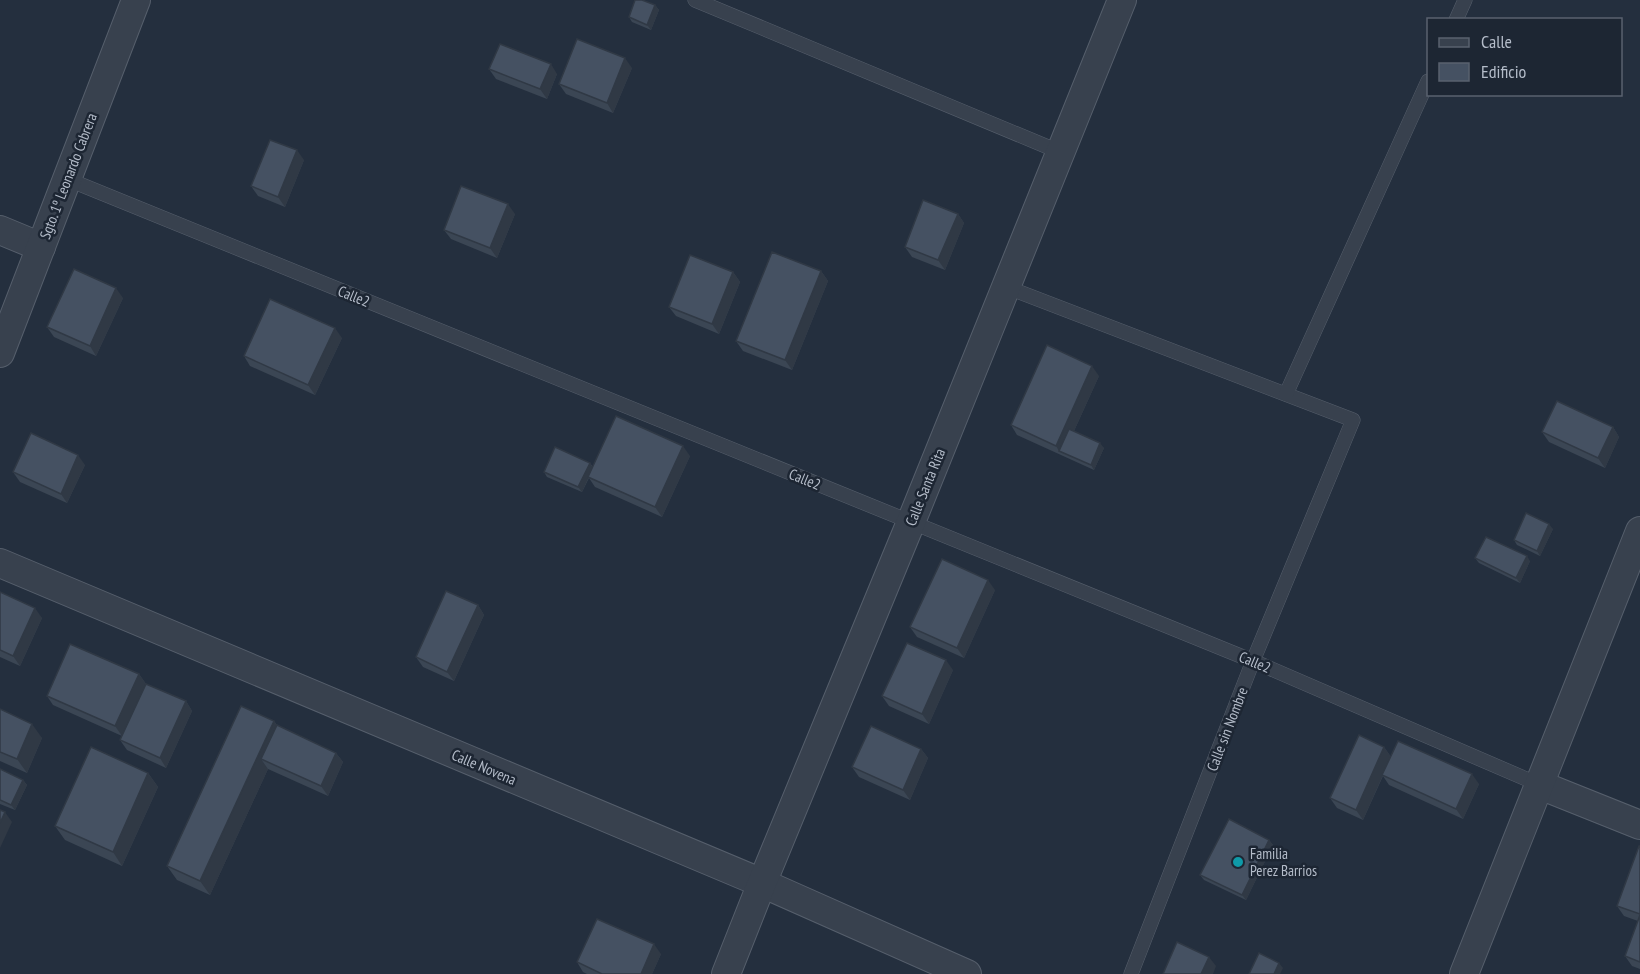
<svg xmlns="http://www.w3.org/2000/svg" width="1640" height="974" viewBox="0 0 1640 974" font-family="'PT Sans Narrow',sans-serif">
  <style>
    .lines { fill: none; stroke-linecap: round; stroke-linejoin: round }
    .lane-casing { stroke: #565f6c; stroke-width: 15 }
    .street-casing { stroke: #565f6c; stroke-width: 30 }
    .lane { stroke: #38414e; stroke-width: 14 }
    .street { stroke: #38414e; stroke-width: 28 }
    .wall { fill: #3b4654 }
    .shaded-wall { fill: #303945 }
    .building { fill: #455162; stroke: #303945; stroke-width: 1.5 }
    .culture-dot { fill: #0f9aa8; stroke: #1d2633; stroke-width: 2 }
    .labels { text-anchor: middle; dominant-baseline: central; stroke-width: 5; stroke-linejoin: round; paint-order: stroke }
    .street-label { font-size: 15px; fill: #b4bcc9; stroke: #1d2633 }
    .poi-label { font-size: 15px; fill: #b4bcc9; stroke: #1d2633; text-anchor: start }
  </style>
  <rect width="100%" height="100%" fill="#242f3e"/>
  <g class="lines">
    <defs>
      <g id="lane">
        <polyline points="695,0 1060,152"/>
        <polyline points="1456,20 1465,0"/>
        <polyline points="67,179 1253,661 1540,785"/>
        <polyline points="1006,287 1353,420 1253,661 1131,974"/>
        <polyline points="1286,394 1428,81"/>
      </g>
      <g id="street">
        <polyline points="0,230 41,247"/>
        <polyline points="0,353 136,0"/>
        <polyline points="0,563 762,883 967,974"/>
        <polyline points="1540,785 1640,825"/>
        <polyline points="726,974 762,883 911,522 1122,0"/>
        <polyline points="1464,974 1640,531"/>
      </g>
    </defs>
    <use href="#lane" class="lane-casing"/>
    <use href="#street" class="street-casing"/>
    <use href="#lane" class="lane"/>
    <use href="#street" class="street"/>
  </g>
  <g class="wall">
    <polygon points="655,5 659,10 651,30 632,22 629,17"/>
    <polygon points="632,68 613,113 566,94 559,84"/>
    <polygon points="489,69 557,74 547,99 496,79"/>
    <polygon points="304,160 285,207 258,196 251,186"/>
    <polygon points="515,214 497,258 451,239 444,230"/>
    <polygon points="958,214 964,223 945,270 912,257 905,247"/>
    <polygon points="821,271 828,281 792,370 743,351 736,341"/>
    <polygon points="733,272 740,282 719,334 676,316 669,307"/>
    <polygon points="123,298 96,356 54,337 47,327"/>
    <polygon points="342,338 315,395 250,366 244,356"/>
    <polygon points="1099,376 1074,431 1104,448 1094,470 1017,435 1011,425"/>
    <polygon points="1613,427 1619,437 1605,468 1549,442 1542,432"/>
    <polygon points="690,456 662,517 595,487 589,478 582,492 547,477 544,472 590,463 593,467"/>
    <polygon points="85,465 67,503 20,482 13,472"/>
    <polygon points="1553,529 1540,556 1517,545 1514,540"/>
    <polygon points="1475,558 1530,561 1520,583 1479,563"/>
    <polygon points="995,590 964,658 917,637 910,627"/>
    <polygon points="0,592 42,618 20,666 0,657"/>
    <polygon points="478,605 484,615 454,681 423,667 416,657"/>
    <polygon points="953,670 929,724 889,706 882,696"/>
    <polygon points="139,674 146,684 186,701 192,711 166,768 127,750 120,740 122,736 53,705 47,696"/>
    <polygon points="0,709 42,738 27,773 0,761"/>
    <polygon points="274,721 277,725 336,753 343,762 328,796 268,769 210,895 177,880 167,866"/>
    <polygon points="1384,747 1391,757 1479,784 1463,819 1389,785 1383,776 1363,820 1337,808 1330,798"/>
    <polygon points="921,749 928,758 910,800 859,777 852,767"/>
    <polygon points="0,769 23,780 27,785 15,810 0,804"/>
    <polygon points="148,773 158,787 122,866 65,840 55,826"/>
    <polygon points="1269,840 1273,845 1246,900 1204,880 1200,875"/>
    <polygon points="1640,846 1640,969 1632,966 1625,956 1638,921 1624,916 1617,906"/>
    <polygon points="661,954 652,974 587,974 583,972 577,962"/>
  </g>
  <g class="shaded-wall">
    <polygon points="655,5 659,10 651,30 647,25"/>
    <polygon points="625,58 632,68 613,113 607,103"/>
    <polygon points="551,64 557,74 547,99 540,89"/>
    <polygon points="297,150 304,160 285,207 278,197"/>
    <polygon points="508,204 515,214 497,258 490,248"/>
    <polygon points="958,214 964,223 945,270 938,260"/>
    <polygon points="821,271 828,281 792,370 785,360"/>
    <polygon points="733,272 740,282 719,334 712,324"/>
    <polygon points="116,288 123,298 96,356 90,346"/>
    <polygon points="335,328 342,338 315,395 308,385"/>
    <polygon points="1092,366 1099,376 1064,453 1059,451 1056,446"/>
    <polygon points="1613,427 1619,437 1605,468 1598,458"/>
    <polygon points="1100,443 1104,448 1094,470 1091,465"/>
    <polygon points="683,446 690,456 662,517 655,507"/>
    <polygon points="78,455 85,465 67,503 61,494"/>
    <polygon points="590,463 593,468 582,492 578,487"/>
    <polygon points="1549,524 1553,529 1540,556 1537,551"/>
    <polygon points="1527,556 1530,561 1520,583 1516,578"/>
    <polygon points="988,580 995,590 964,658 957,648"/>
    <polygon points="478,605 484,615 454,681 447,672"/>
    <polygon points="35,608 42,618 20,666 13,656"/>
    <polygon points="946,660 953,670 929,724 922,714"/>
    <polygon points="139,674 146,684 122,736 115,726"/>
    <polygon points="186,701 192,711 166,768 160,758"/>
    <polygon points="274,721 284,735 261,759 268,769 210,895 200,881"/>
    <polygon points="32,724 42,738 27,773 17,759"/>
    <polygon points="1384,747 1391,757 1363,820 1356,810"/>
    <polygon points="921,749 928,758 910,800 903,790"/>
    <polygon points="336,753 343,762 328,796 321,786"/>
    <polygon points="148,773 158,787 122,866 113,852"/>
    <polygon points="1472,774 1479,784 1463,819 1456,809"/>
    <polygon points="23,780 27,785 15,810 11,805"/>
    <polygon points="5,812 12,822 0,848 0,823"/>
    <polygon points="1269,840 1273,845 1246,900 1242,895"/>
    <polygon points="654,944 661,954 652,974 641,974"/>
    <polygon points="1209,957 1216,966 1213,974 1201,974"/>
    <polygon points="1279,963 1283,968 1280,974 1274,974"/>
  </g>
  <g class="building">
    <polygon points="635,0 642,0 655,5 647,25 629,17"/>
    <polygon points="577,39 625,58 607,103 559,84"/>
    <polygon points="500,44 551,64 540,89 489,69"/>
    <polygon points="270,140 297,150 278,197 251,186"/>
    <polygon points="461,186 508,204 490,248 444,230"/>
    <polygon points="923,200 958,214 938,260 905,247"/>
    <polygon points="772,252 821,271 785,360 736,341"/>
    <polygon points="690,255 733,272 712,324 669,307"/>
    <polygon points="74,269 116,288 90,346 47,327"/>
    <polygon points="270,299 335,328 308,385 244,356"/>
    <polygon points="1047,345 1092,366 1056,446 1011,425"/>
    <polygon points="1557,401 1613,427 1598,458 1542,432"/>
    <polygon points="616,416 683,446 655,507 588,477"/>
    <polygon points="1069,429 1100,443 1091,465 1059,451"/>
    <polygon points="31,433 78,455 61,494 13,472"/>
    <polygon points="555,447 590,463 578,487 544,472"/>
    <polygon points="1526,513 1549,524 1537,551 1514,540"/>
    <polygon points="1486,537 1527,556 1516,578 1475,558"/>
    <polygon points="942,559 988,580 957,648 910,627"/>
    <polygon points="446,591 478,605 447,672 416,657"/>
    <polygon points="0,592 35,608 13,656 0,650"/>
    <polygon points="907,643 946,660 922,714 882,696"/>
    <polygon points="70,644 139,674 115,726 47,696"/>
    <polygon points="146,684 186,701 160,758 120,740"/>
    <polygon points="241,706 274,721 200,881 167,866"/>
    <polygon points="0,709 32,724 17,759 0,752"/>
    <polygon points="277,725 336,753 321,786 261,759"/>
    <polygon points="871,726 921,749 903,790 852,767"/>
    <polygon points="1359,735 1384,747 1356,810 1330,798"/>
    <polygon points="1398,741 1472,774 1456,809 1382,775"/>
    <polygon points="91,747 148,773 113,852 55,826"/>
    <polygon points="0,769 23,780 11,805 0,800"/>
    <polygon points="0,810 5,812 0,823"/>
    <polygon points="1229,819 1269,840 1242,895 1200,875"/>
    <polygon points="1639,846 1640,846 1640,914 1617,906"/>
    <polygon points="1640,915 1640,962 1625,956"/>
    <polygon points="597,919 654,944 641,974 602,974 577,962"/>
    <polygon points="1177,942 1209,957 1201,974 1163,974"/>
    <polygon points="1259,953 1279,963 1274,974 1249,974"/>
  </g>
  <circle class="culture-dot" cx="1238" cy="862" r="6"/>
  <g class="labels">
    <g class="street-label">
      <text transform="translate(68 176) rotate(-69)">Sgto. 1º Leonardo Cabrera</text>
      <text transform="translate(354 296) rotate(22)">Calle2</text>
      <text transform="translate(805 479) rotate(22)">Calle2</text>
      <text transform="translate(925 487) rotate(-68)">Calle Santa Rita</text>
      <text transform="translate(1255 662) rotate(23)">Calle2</text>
      <text transform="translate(1227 729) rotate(-69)">Calle sin Nombre</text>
      <text transform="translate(484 767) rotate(23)">Calle Novena</text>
    </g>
    <g class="poi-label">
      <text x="1250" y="853">Familia<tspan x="1250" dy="17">Perez Barrios</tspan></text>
    </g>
  </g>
  <rect x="1427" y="18" width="195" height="78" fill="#1d2633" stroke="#59626f" stroke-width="1.5"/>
  <rect x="1439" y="38" width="30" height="9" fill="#38414e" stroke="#59626f" stroke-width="1.5"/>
  <text x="1481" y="48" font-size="18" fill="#b4bcc9">Calle</text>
  <rect x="1439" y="63" width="30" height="18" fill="#455162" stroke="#59626f" stroke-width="1.5"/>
  <text x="1481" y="78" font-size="18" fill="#b4bcc9">Edificio</text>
</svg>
